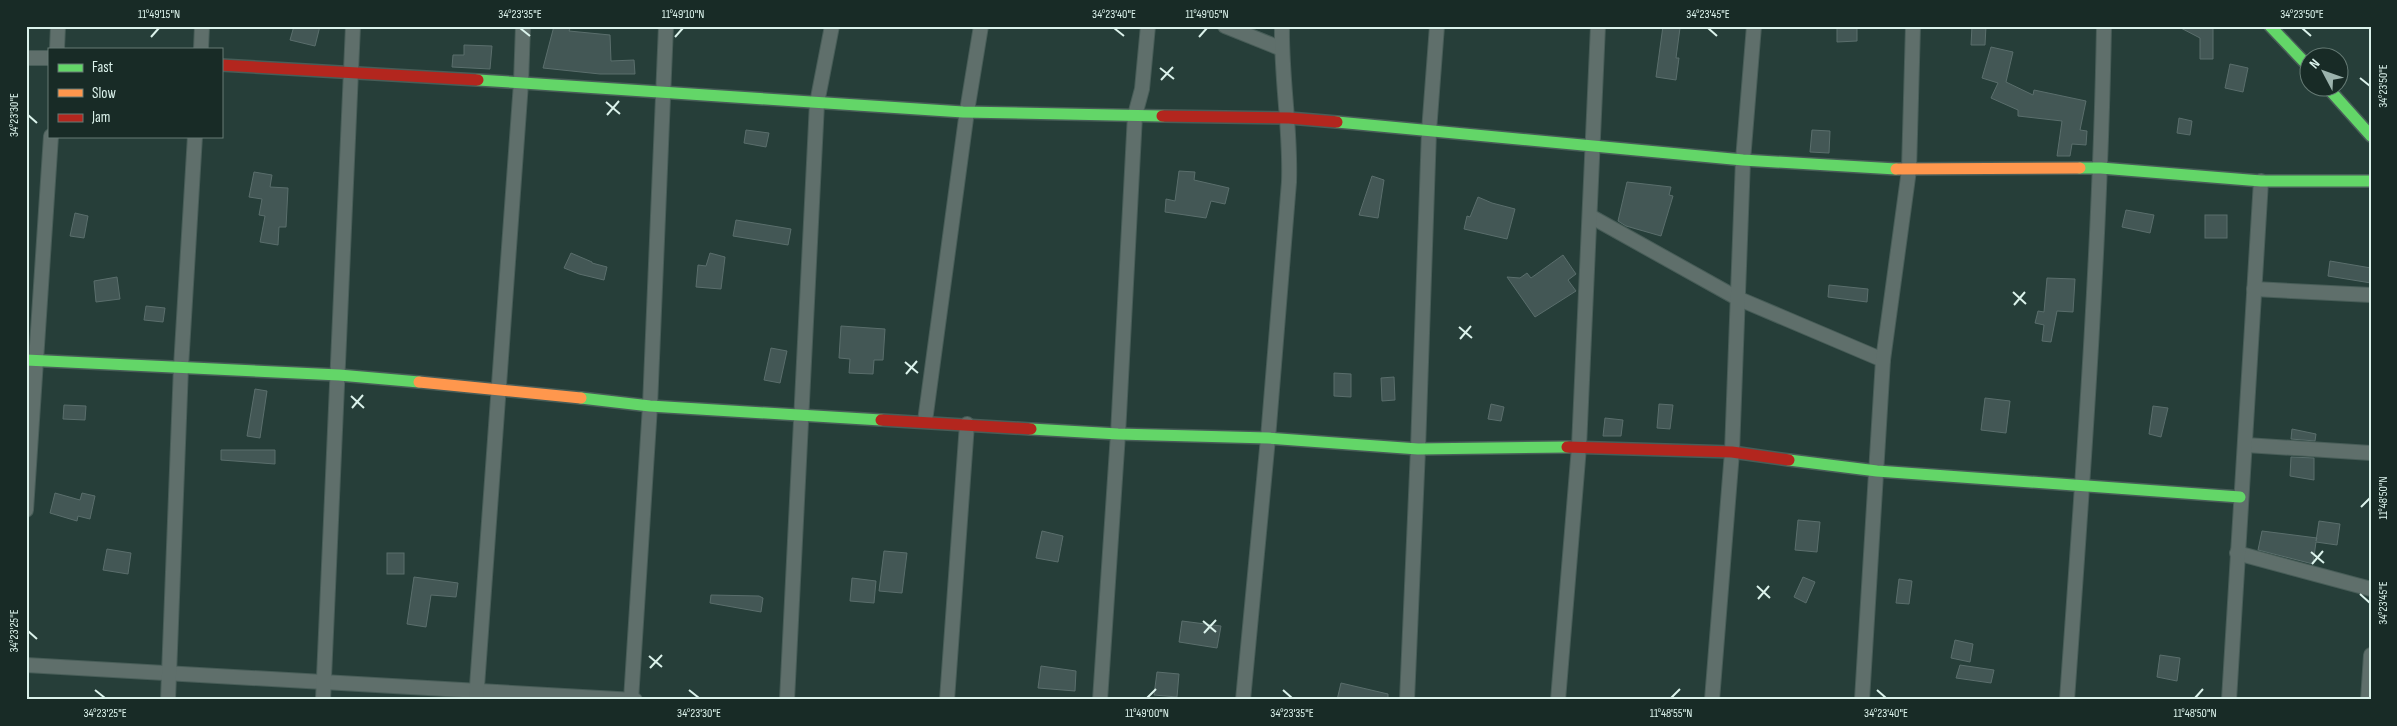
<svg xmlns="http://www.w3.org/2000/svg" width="2397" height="726" viewBox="0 0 2397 726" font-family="'Sofia Sans Condensed',sans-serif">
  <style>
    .building { fill: #435755; stroke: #5a6e6c }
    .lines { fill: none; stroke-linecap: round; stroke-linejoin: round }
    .street-casing { stroke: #485d58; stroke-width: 16 }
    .fast-casing { stroke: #485d58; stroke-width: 14 }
    .slow-casing { stroke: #485d58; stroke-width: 14 }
    .jam-casing { stroke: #485d58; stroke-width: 14 }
    .street { stroke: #5f6f6b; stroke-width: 14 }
    .fast { stroke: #63d668; stroke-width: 11 }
    .slow { stroke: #ff974d; stroke-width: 11 }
    .jam { stroke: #b3261e; stroke-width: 11 }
    .ticks { fill: none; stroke: #dbf2eb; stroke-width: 2 }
    .neatline { fill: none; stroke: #dbf2eb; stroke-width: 2 }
    .ticks-label { font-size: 12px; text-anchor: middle; fill: #dbf2eb }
  </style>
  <rect width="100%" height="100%" fill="#263e39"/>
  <g class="building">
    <polygon points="294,26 320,26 315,46 290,40"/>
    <polygon points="554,26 571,26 569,31 610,35 611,61 634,60 635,74 600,74 543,68"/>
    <polygon points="1663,26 1680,28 1676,58 1679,58 1676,80 1656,77"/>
    <polygon points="1837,26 1857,26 1857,41 1837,42"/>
    <polygon points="1972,26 1986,26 1985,45 1971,45"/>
    <polygon points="2177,26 2213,26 2213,59 2200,59 2200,38"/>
    <polygon points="464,45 492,46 490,69 452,67 453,55 464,55"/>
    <polygon points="1991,47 2013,52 2006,82 2033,95 2034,90 2086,101 2080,130 2087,131 2086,145 2072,144 2070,156 2057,156 2062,121 2018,116 2018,110 1991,98 1998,83 1982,78"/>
    <polygon points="2230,64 2248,68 2243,92 2225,88"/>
    <polygon points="2179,118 2192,121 2190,135 2177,133"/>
    <polygon points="746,130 769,133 766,147 744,143"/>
    <polygon points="1812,130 1830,131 1829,153 1810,152"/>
    <polygon points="1179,171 1195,172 1194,180 1229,188 1225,204 1211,201 1206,218 1165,212 1166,199 1175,201"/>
    <polygon points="254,172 272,175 270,187 288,188 286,227 279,227 278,245 260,242 265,216 259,215 262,199 249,197"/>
    <polygon points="1372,176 1384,180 1378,218 1359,215"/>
    <polygon points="1627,182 1671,187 1669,195 1673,196 1661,236 1626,226 1618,221"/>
    <polygon points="1478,197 1492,203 1515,209 1507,239 1464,229 1467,216 1470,217"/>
    <polygon points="2126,210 2154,215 2150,233 2122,227"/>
    <polygon points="75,213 88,216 84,238 70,236"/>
    <rect x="2205" y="215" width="22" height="23"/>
    <polygon points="736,220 791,229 788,245 733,236"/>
    <polygon points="571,253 592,262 592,263 607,267 604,280 579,274 564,268"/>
    <polygon points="710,253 725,257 721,289 696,287 698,265 706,266"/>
    <polygon points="1563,255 1576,274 1568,280 1576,291 1535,317 1507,277 1520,278 1527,273 1531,278"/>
    <polygon points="2330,261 2371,268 2371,283 2328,276"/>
    <polygon points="117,277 120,299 96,302 94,281"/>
    <polygon points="2047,278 2075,279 2073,312 2057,311 2051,342 2042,341 2044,325 2035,323 2038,311 2044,312"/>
    <polygon points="1829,285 1868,289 1867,302 1828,297"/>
    <polygon points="146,306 165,308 163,322 144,320"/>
    <polygon points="841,326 885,329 883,360 874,360 873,374 849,373 850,359 839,358"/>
    <polygon points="771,348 787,351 780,383 764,380"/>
    <polygon points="1334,373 1351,374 1351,397 1334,396"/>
    <polygon points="1394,377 1395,400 1382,401 1381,378"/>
    <polygon points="255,389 267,391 260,438 247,436"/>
    <polygon points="1985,398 2010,401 2006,433 1981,430"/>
    <polygon points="1491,404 1504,407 1501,421 1488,419"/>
    <polygon points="1659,404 1673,405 1670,429 1657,428"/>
    <polygon points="64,405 86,406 85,420 63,419"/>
    <polygon points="2153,406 2168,408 2161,437 2149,434"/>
    <polygon points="1605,418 1623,420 1621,436 1603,436"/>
    <polygon points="2292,429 2316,434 2315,441 2291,439"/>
    <polygon points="221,450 275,450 275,464 221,460"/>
    <polygon points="2291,457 2314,458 2314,480 2290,476"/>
    <polygon points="55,493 80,500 82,493 95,496 90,519 78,516 77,521 50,513"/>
    <polygon points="1798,520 1820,522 1817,552 1795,550"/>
    <polygon points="2319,521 2340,524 2337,545 2316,542 2313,564 2258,550 2262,531 2317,538 2316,541"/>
    <polygon points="1042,531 1063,536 1058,562 1036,558"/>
    <polygon points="107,549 131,553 128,574 103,570"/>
    <polygon points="884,551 907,553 902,593 879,591"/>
    <rect x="387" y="553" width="17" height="21"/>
    <polygon points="414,577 458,583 456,597 431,595 426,627 407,624"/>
    <polygon points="1803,577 1815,582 1806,603 1794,597"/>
    <polygon points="852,578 876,581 874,603 850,601"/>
    <polygon points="1899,579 1912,581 1909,604 1896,603"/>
    <polygon points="711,595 759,596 763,598 761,612 710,603"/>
    <polygon points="1182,621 1221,626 1217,648 1179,642"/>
    <polygon points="1955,640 1973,644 1970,662 1951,658"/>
    <polygon points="2160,655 2180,658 2177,681 2157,677"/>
    <polygon points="1960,665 1994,670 1991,683 1956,678"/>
    <polygon points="1041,666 1076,671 1075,691 1038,688"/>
    <polygon points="1157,672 1179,674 1177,697 1154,695"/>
    <polygon points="1341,683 1388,694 1388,700 1337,700"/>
  </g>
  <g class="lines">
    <defs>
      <g id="street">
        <polyline points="1225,26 1282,49"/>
        <polyline points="57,49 58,26"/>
        <polyline points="201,49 202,26"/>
        <polyline points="26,58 49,58"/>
        <polyline points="1590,216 1737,298 1883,360"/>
        <polyline points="2254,289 2371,295"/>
        <polyline points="925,421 967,111 981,26"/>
        <polyline points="2246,445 2371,453"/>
        <polyline points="26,510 51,136"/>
        <polyline points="2237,553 2371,589"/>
        <polyline points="26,665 635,700"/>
        <polyline points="168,700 181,367 195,136"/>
        <polyline points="323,700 353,26"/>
        <polyline points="476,700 521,83 523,26"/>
        <polyline points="631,700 650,406 666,26"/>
        <polyline points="787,700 817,103 832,26"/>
        <polyline points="947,700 967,424"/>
        <polyline points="1100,700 1118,434 1135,115 1142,89 1148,26"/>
        <path d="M1243,700L1268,438L1289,182C1291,130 1281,78 1282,26"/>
        <polyline points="1407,700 1418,449 1429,131 1437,26"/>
        <polyline points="1558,700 1579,447 1598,26"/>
        <polyline points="1712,700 1732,452 1743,160 1754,26"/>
        <polyline points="1862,700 1883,360 1909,170 1913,26"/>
        <path d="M2067,700C2083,475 2100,251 2104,26"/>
        <polyline points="2229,700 2261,181"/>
        <polyline points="2368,700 2371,655"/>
      </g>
      <g id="fast">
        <polyline points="2270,26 2310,68"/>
        <polyline points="478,80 963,112 1162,116"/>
        <polyline points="2328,88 2371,136"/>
        <polyline points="1337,122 1743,160 1896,169"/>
        <polyline points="2080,168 2101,168 2261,181 2371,181"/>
        <polyline points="26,360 339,375 419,382"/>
        <polyline points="581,398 650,406 881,420"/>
        <polyline points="1031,429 1118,434 1268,438 1418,449 1567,447"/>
        <polyline points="1789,460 1877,471 2240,497"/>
      </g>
      <g id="slow">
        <polyline points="1896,169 2080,168"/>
        <polyline points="419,382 581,398"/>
      </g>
      <g id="jam">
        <polyline points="221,65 478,80"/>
        <polyline points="1162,116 1289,118 1337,122"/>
        <polyline points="881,420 1031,429"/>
        <polyline points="1567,447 1732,452 1789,460"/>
      </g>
    </defs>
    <use href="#street" class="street-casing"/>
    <use href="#fast" class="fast-casing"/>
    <use href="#slow" class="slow-casing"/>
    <use href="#jam" class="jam-casing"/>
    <use href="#street" class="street"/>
    <use href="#fast" class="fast"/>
    <use href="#slow" class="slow"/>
    <use href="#jam" class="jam"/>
  </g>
  <path class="ticks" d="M520,28L530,36M1114,28L1124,36M1708,28L1717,36M2302,28L2311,36M151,37L159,28M675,37L683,28M1199,37L1207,28M1160,68L1174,79M2360,78L2370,86M1161,80L1173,67M606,102L620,114M28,115L37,123M607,115L619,101M2013,292L2026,304M2014,305L2025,292M1459,327L1472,338M1460,339L1471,326M905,362L918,373M906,374L917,361M351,396L364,408M352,408L363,395M2361,507L2370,498M2311,552L2324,563M2312,564L2323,551M1757,586L1770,598M2360,594L2370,603M1758,599L1769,586M1203,621L1216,632M28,631L37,639M1204,633L1216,620M649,656L662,667M650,668L662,655M95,690L105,698M689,690L699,698M1283,690L1292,698M1877,690L1886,698M1147,698L1156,689M1671,698L1680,689M2195,698L2203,689"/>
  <rect width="2397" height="726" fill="none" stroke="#182b26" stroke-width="55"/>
  <rect x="48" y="48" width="175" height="90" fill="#182b26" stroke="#667b75"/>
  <rect x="58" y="64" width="25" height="8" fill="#63d668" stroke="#667b75"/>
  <text x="92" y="72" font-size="15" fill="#dbf2eb">Fast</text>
  <rect x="58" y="89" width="25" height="8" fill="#ff974d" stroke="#667b75"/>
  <text x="92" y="98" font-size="15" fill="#dbf2eb">Slow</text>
  <rect x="58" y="114" width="25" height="8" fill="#b3261e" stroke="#667b75"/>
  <text x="92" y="122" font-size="15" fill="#dbf2eb">Jam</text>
  <g transform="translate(2324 72) rotate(311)"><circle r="24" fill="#182b26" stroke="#667b75"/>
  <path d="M0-4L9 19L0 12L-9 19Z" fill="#9cb3ad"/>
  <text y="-8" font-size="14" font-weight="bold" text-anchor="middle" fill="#dbf2eb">N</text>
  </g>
  <rect x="28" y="28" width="2342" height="670" class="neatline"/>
  <g class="ticks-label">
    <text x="159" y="18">11°49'15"N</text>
    <text x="520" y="18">34°23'35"E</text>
    <text x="683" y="18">11°49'10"N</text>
    <text x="1114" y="18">34°23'40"E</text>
    <text x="1207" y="18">11°49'05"N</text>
    <text x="1708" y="18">34°23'45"E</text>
    <text x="2302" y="18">34°23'50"E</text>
    <text transform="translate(2383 86) rotate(-90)" y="4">34°23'50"E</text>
    <text transform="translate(14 115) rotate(-90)" y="4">34°23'30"E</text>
    <text transform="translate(2383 498) rotate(-90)" y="4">11°48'50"N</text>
    <text transform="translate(2383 603) rotate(-90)" y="4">34°23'45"E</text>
    <text transform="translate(14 631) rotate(-90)" y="4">34°23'25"E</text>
    <text x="105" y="717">34°23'25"E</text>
    <text x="699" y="717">34°23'30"E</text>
    <text x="1147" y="717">11°49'00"N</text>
    <text x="1292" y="717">34°23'35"E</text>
    <text x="1671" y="717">11°48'55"N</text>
    <text x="1886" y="717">34°23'40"E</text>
    <text x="2195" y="717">11°48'50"N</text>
  </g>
</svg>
